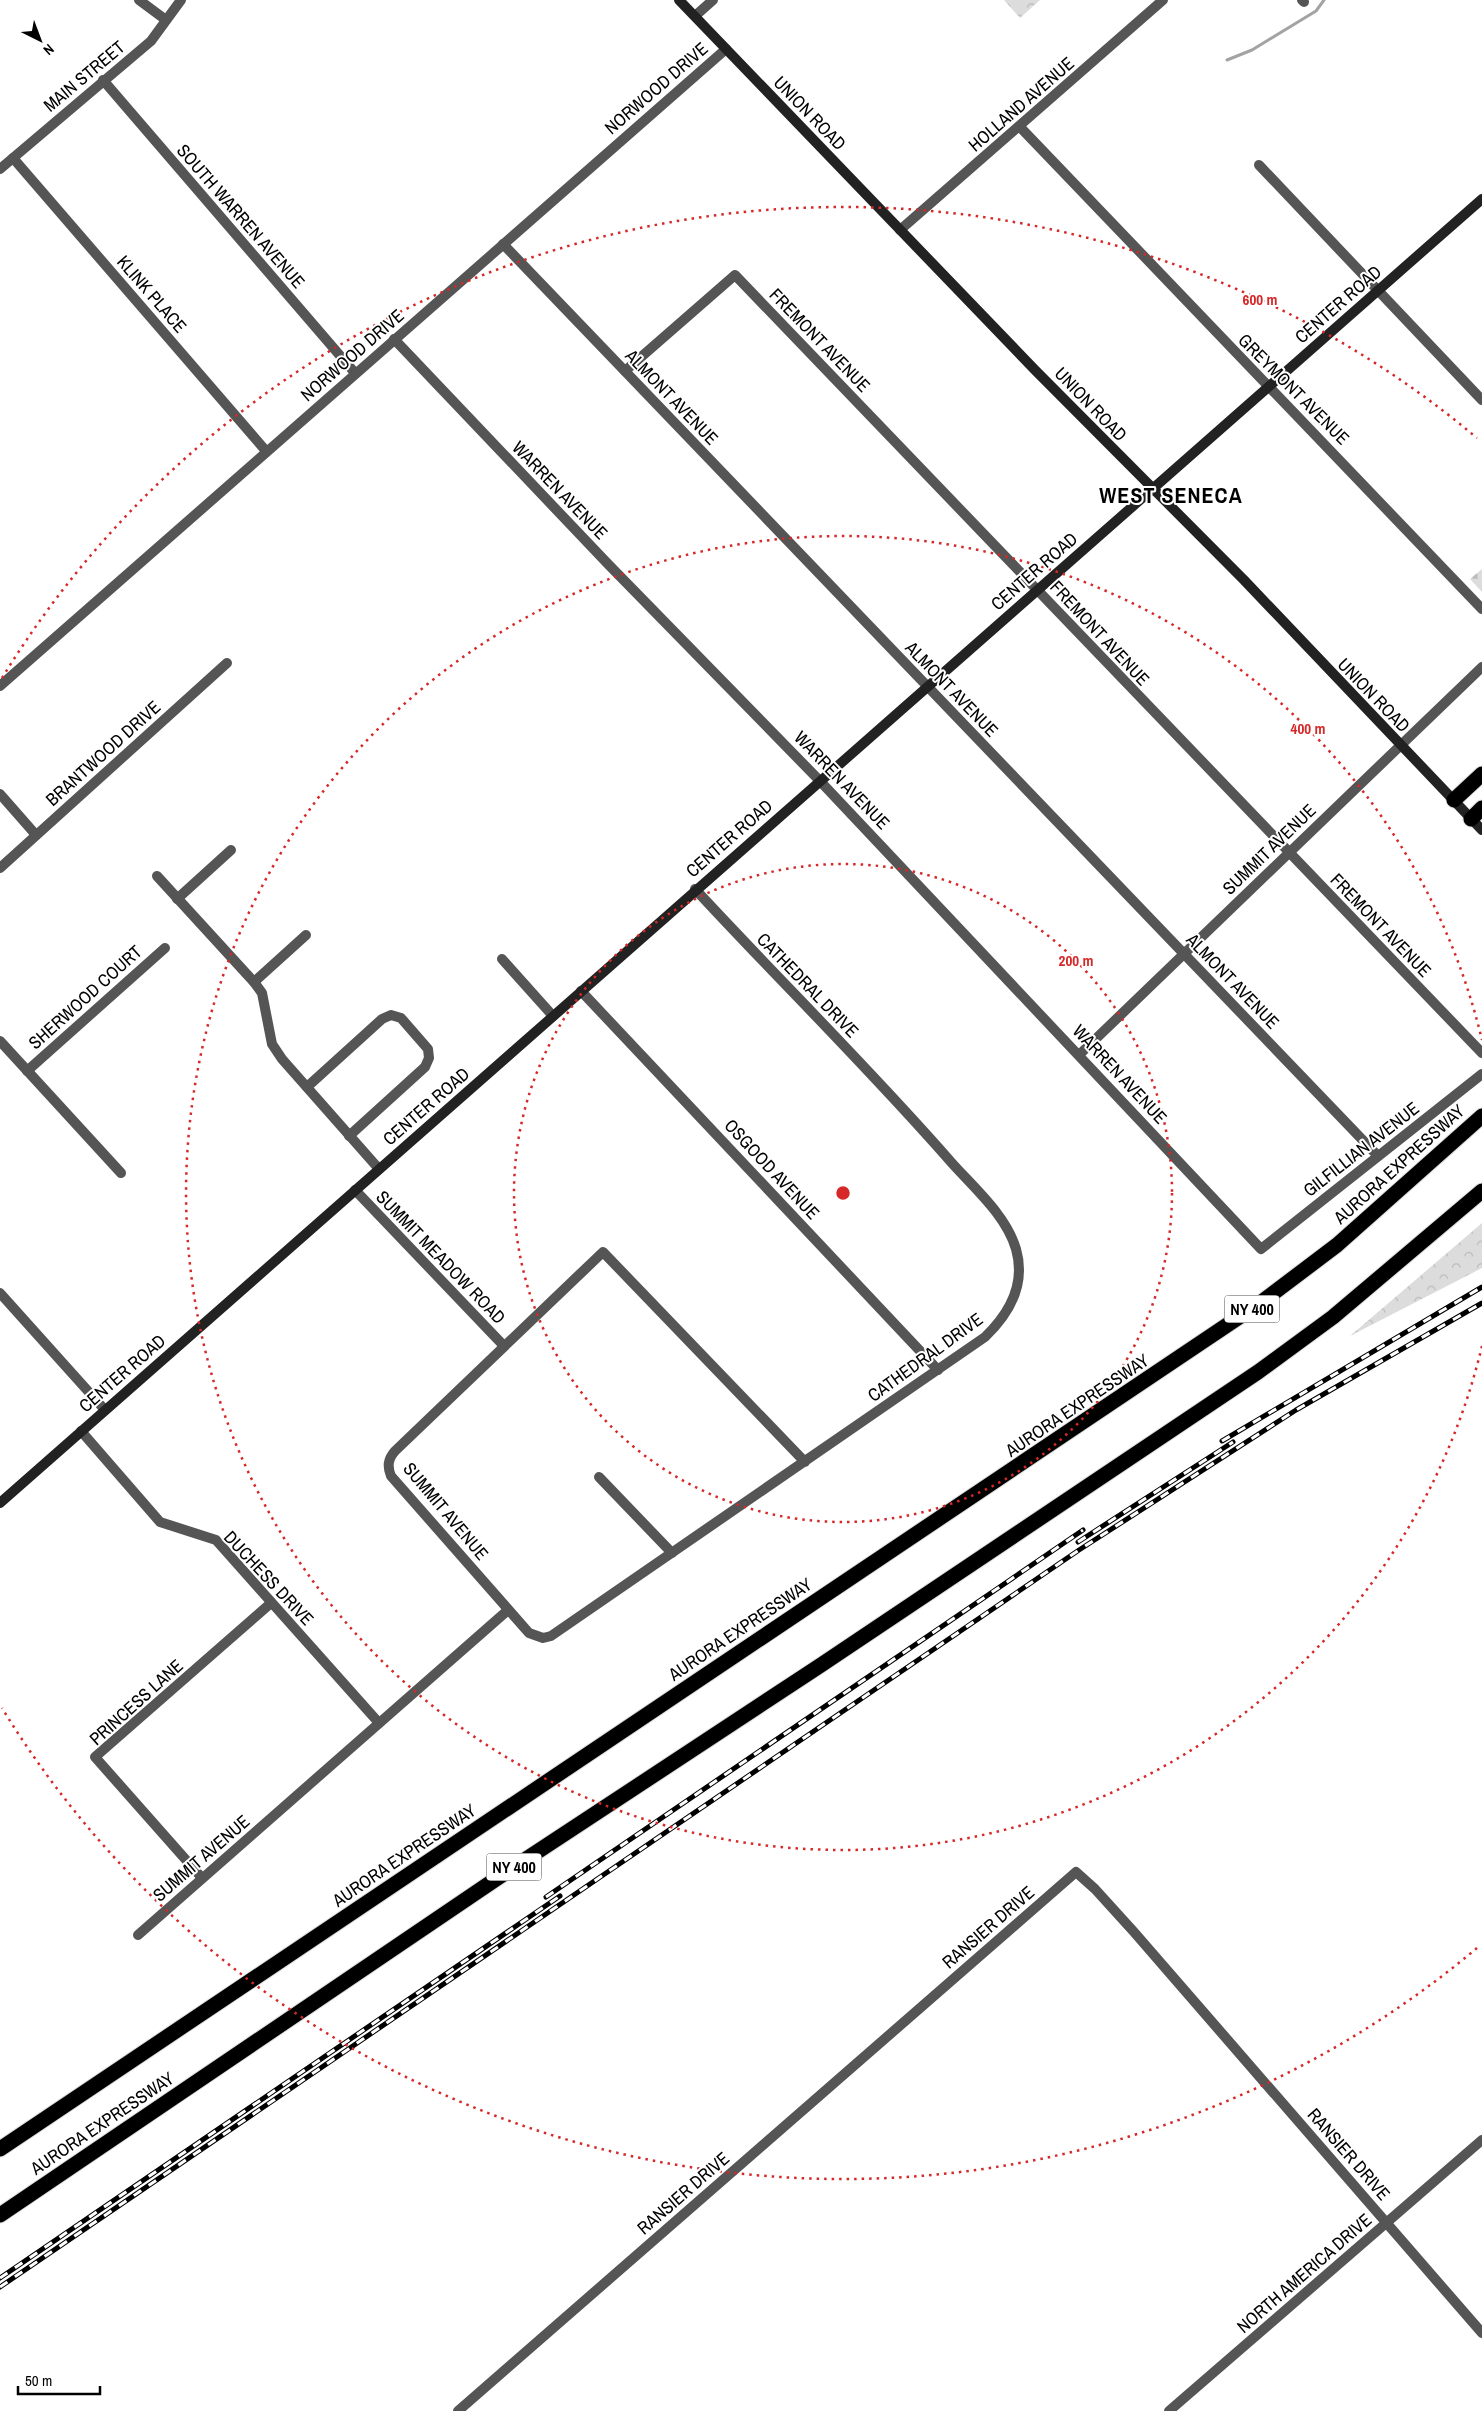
<svg xmlns="http://www.w3.org/2000/svg" width="1482" height="2411" viewBox="0 0 1482 2411" font-family="'Archivo Narrow',sans-serif">
  <style>
    .forest { fill: url(#forest-crowns) }
    .cemetery { fill: url(#cemetery-stones) }
    .lines { fill: none; stroke-linecap: round; stroke-linejoin: round }
    .stream { stroke: #a3a3a3; stroke-width: 3 }
    .motorway-casing { stroke: #dbdbdb; stroke-width: 17 }
    .minor { stroke: #555; stroke-width: 10 }
    .secondary { stroke: #222; stroke-width: 10 }
    .motorway { stroke: #000; stroke-width: 15 }
    .rail-casing { stroke: #000; stroke-width: 5 }
    .rail { stroke: #fff; stroke-width: 3; stroke-dasharray: 9; stroke-linecap: butt }
    .ring { fill: none; stroke: #d62828; stroke-width: 2.5; stroke-dasharray: 2.5 5 }
    .labels { text-anchor: middle; dominant-baseline: central; stroke-width: 4; stroke-linejoin: round; paint-order: stroke }
    .shield { fill: #fff; stroke: #4c4c4c; stroke-width: 1 }
    .shield-label { font-size: 16px; font-weight: bold; fill: #000 }
    .street-label { font-size: 18px; fill: #000; stroke: #fff }
    .district-label { font-size: 22px; font-weight: bold; letter-spacing: 1px; fill: #000; stroke: #fff }
    .centre { fill: #d62828; stroke: #fff; stroke-width: 2.5 }
    .ring-label { font-size: 15px; text-anchor: middle; font-weight: bold; fill: #d62828; stroke: #fff; stroke-width: 4; stroke-linejoin: round; paint-order: stroke }
  </style>
  <defs>
    <pattern id="forest-crowns" width="20" height="18" patternUnits="userSpaceOnUse" patternTransform="scale(1.25)"><rect width="20" height="18" fill="#dcdcdc"/><path d="M2 6a3 3 0 1 1 6 0M12 15a3 3 0 1 1 6 0" fill="none" stroke="#bbb"/></pattern>
    <pattern id="cemetery-stones" width="16" height="16" patternUnits="userSpaceOnUse" patternTransform="scale(1.25)"><rect width="16" height="16" fill="#dcdcdc"/><path d="M2 7V4a2 2 0 0 1 4 0v3zM10 15v-3a2 2 0 0 1 4 0v3z" fill="#bbb"/></pattern>
  </defs>
  <rect width="100%" height="100%" fill="#fff"/>
  <g class="forest">
    <polygon points="1004,0 1040,0 1020,18"/>
    <polygon points="1482,1223 1482,1268 1350,1336"/>
  </g>
  <polygon class="cemetery" points="1482,569 1482,592 1470,579"/>
  <g class="lines">
    <polyline class="stream" points="1227,60 1252,50 1316,11 1324,0"/>
    <defs>
      <g id="motorway">
        <polyline points="1454,800 1482,774"/>
        <polyline points="1471,819 1482,808"/>
        <polyline points="0,2149 1263,1301 1337,1245 1482,1116"/>
        <polyline points="0,2215 496,1879 821,1665 1258,1372 1333,1317 1482,1191"/>
      </g>
    </defs>
    <use href="#motorway" class="motorway-casing"/>
    <g class="minor">
      <polyline points="139,0 166,20"/>
      <polyline points="1302,0 1304,2"/>
      <polyline points="695,16 713,0"/>
      <polyline points="103,80 355,373"/>
      <polyline points="1020,127 1482,609"/>
      <polyline points="13,158 266,451"/>
      <polyline points="1259,165 1482,400"/>
      <polyline points="0,169 151,41 181,0"/>
      <polyline points="900,230 1163,0"/>
      <polyline points="503,244 1378,1156"/>
      <polyline points="394,339 608,564 819,780 1261,1249 1482,1074"/>
      <polyline points="625,371 735,275 1482,1053"/>
      <polyline points="0,686 726,49"/>
      <polyline points="0,794 36,835"/>
      <polyline points="0,868 227,663"/>
      <polyline points="157,876 254,982 262,993 272,1044 282,1059 379,1169"/>
      <path d="M695,889C780,981 869,1068 951,1162C974,1188 1006,1215 1016,1249C1026,1284 1009,1314 985,1337L551,1636L543,1638L529,1633L391,1476C387,1466 388,1459 395,1451L603,1252L805,1462"/>
      <polyline points="177,899 231,850"/>
      <polyline points="502,959 553,1016"/>
      <polyline points="254,982 306,935"/>
      <polyline points="581,991 938,1370"/>
      <polyline points="0,1041 121,1173"/>
      <polyline points="1080,1054 1482,667"/>
      <polyline points="27,1071 165,948"/>
      <polyline points="307,1087 382,1019 391,1015 401,1018 428,1049 429,1058 425,1067 349,1136"/>
      <polyline points="355,1190 504,1346"/>
      <polyline points="0,1293 105,1410"/>
      <polyline points="81,1431 160,1522 216,1540 379,1723"/>
      <polyline points="599,1477 672,1553"/>
      <polyline points="202,1878 95,1757 271,1603"/>
      <polyline points="138,1935 508,1610"/>
      <polyline points="458,2411 1076,1872 1095,1889 1134,1932 1482,2333"/>
      <polyline points="1169,2411 1482,2140"/>
    </g>
    <g class="secondary">
      <polyline points="679,0 1035,370 1244,580 1482,830"/>
      <polyline points="0,1503 1482,199"/>
    </g>
    <use href="#motorway" class="motorway"/>
    <defs>
      <g id="rail">
        <polyline points="1222,1441 1482,1287"/>
        <polyline points="1078,1542 1233,1442"/>
        <polyline points="546,1897 1083,1530"/>
        <polyline points="0,2278 560,1896"/>
        <polyline points="0,2287 1079,1550 1296,1410 1482,1303"/>
      </g>
    </defs>
    <use href="#rail" class="rail-casing"/>
    <use href="#rail" class="rail"/>
  </g>
  <g class="ring">
    <circle cx="843" cy="1193" r="329"/>
    <path d="M1482 1346A657 657 0 1 1 1482 1040"/>
    <path d="M1477 1948A986 986 0 0 1 2 1708M2 678A986 986 0 0 1 1477 438"/>
  </g>
  <g class="labels">
    <g class="shield">
      <rect x="1224.5" y="1295.5" width="55" height="27" rx="4"/>
      <rect x="486.5" y="1853.5" width="55" height="27" rx="4"/>
    </g>
    <g class="shield-label">
      <text x="1252" y="1309">NY 400</text>
      <text x="514" y="1867">NY 400</text>
    </g>
    <g class="street-label">
      <text transform="translate(84 76) rotate(-40)">MAIN STREET</text>
      <text transform="translate(656 88) rotate(-41)">NORWOOD DRIVE</text>
      <text transform="translate(1021 104) rotate(-41)">HOLLAND AVENUE</text>
      <text transform="translate(810 113) rotate(46)">UNION ROAD</text>
      <text transform="translate(241 216) rotate(49)">SOUTH WARREN AVENUE</text>
      <text transform="translate(152 294) rotate(49)">KLINK PLACE</text>
      <text transform="translate(1338 304) rotate(-41)">CENTER ROAD</text>
      <text transform="translate(820 340) rotate(46)">FREMONT AVENUE</text>
      <text transform="translate(352 355) rotate(-41)">NORWOOD DRIVE</text>
      <text transform="translate(1294 389) rotate(45)">GREYMONT AVENUE</text>
      <text transform="translate(672 397) rotate(46)">ALMONT AVENUE</text>
      <text transform="translate(1091 404) rotate(46)">UNION ROAD</text>
      <text transform="translate(560 490) rotate(46)">WARREN AVENUE</text>
      <text transform="translate(1034 571) rotate(-41)">CENTER ROAD</text>
      <text transform="translate(1100 633) rotate(47)">FREMONT AVENUE</text>
      <text transform="translate(952 689) rotate(46)">ALMONT AVENUE</text>
      <text transform="translate(1374 695) rotate(46)">UNION ROAD</text>
      <text transform="translate(103 753) rotate(-42)">BRANTWOOD DRIVE</text>
      <text transform="translate(842 780) rotate(46)">WARREN AVENUE</text>
      <text transform="translate(729 838) rotate(-41)">CENTER ROAD</text>
      <text transform="translate(1269 849) rotate(-44)">SUMMIT AVENUE</text>
      <text transform="translate(1381 925) rotate(46)">FREMONT AVENUE</text>
      <text transform="translate(1233 981) rotate(46)">ALMONT AVENUE</text>
      <text transform="translate(808 985) rotate(46)">CATHEDRAL DRIVE</text>
      <text transform="translate(85 997) rotate(-42)">SHERWOOD COURT</text>
      <text transform="translate(1120 1074) rotate(47)">WARREN AVENUE</text>
      <text transform="translate(426 1106) rotate(-41)">CENTER ROAD</text>
      <text transform="translate(1361 1149) rotate(-38)">GILFILLIAN AVENUE</text>
      <text transform="translate(1399 1164) rotate(-42)">AURORA EXPRESSWAY</text>
      <text transform="translate(772 1169) rotate(47)">OSGOOD AVENUE</text>
      <text transform="translate(441 1257) rotate(46)">SUMMIT MEADOW ROAD</text>
      <text transform="translate(925 1357) rotate(-36)">CATHEDRAL DRIVE</text>
      <text transform="translate(122 1373) rotate(-41)">CENTER ROAD</text>
      <text transform="translate(1077 1405) rotate(-34)">AURORA EXPRESSWAY</text>
      <text transform="translate(446 1511) rotate(50)">SUMMIT AVENUE</text>
      <text transform="translate(269 1578) rotate(47)">DUCHESS DRIVE</text>
      <text transform="translate(740 1629) rotate(-34)">AURORA EXPRESSWAY</text>
      <text transform="translate(136 1702) rotate(-42)">PRINCESS LANE</text>
      <text transform="translate(404 1855) rotate(-34)">AURORA EXPRESSWAY</text>
      <text transform="translate(201 1858) rotate(-41)">SUMMIT AVENUE</text>
      <text transform="translate(988 1927) rotate(-41)">RANSIER DRIVE</text>
      <text transform="translate(102 2123) rotate(-34)">AURORA EXPRESSWAY</text>
      <text transform="translate(1349 2154) rotate(49)">RANSIER DRIVE</text>
      <text transform="translate(683 2193) rotate(-41)">RANSIER DRIVE</text>
      <text transform="translate(1304 2273) rotate(-41)">NORTH AMERICA DRIVE</text>
    </g>
    <g class="district-label">
      <text x="1171" y="495">WEST SENECA</text>
    </g>
  </g>
  <circle cx="843" cy="1193" r="8" class="centre"/>
  <g class="ring-label">
    <text x="1260" y="305">600 m</text>
    <text x="1308" y="734">400 m</text>
    <text x="1076" y="966">200 m</text>
  </g>
  <g transform="translate(40 40) rotate(138)" stroke="#ffffff" stroke-width="4" paint-order="stroke">
  <path d="M0-4L9 19L0 12L-9 19Z" fill="#000000"/>
  <text y="-8" font-size="14" font-weight="bold" text-anchor="middle" fill="#000000">N</text>
  </g>
  <path d="M18 2386v8h82v-8" fill="none" stroke="#000000" stroke-width="2.5"/>
  <text x="25" y="2386" font-size="15" fill="#000000" stroke="#ffffff" stroke-width="4" paint-order="stroke">50 m</text>
</svg>
